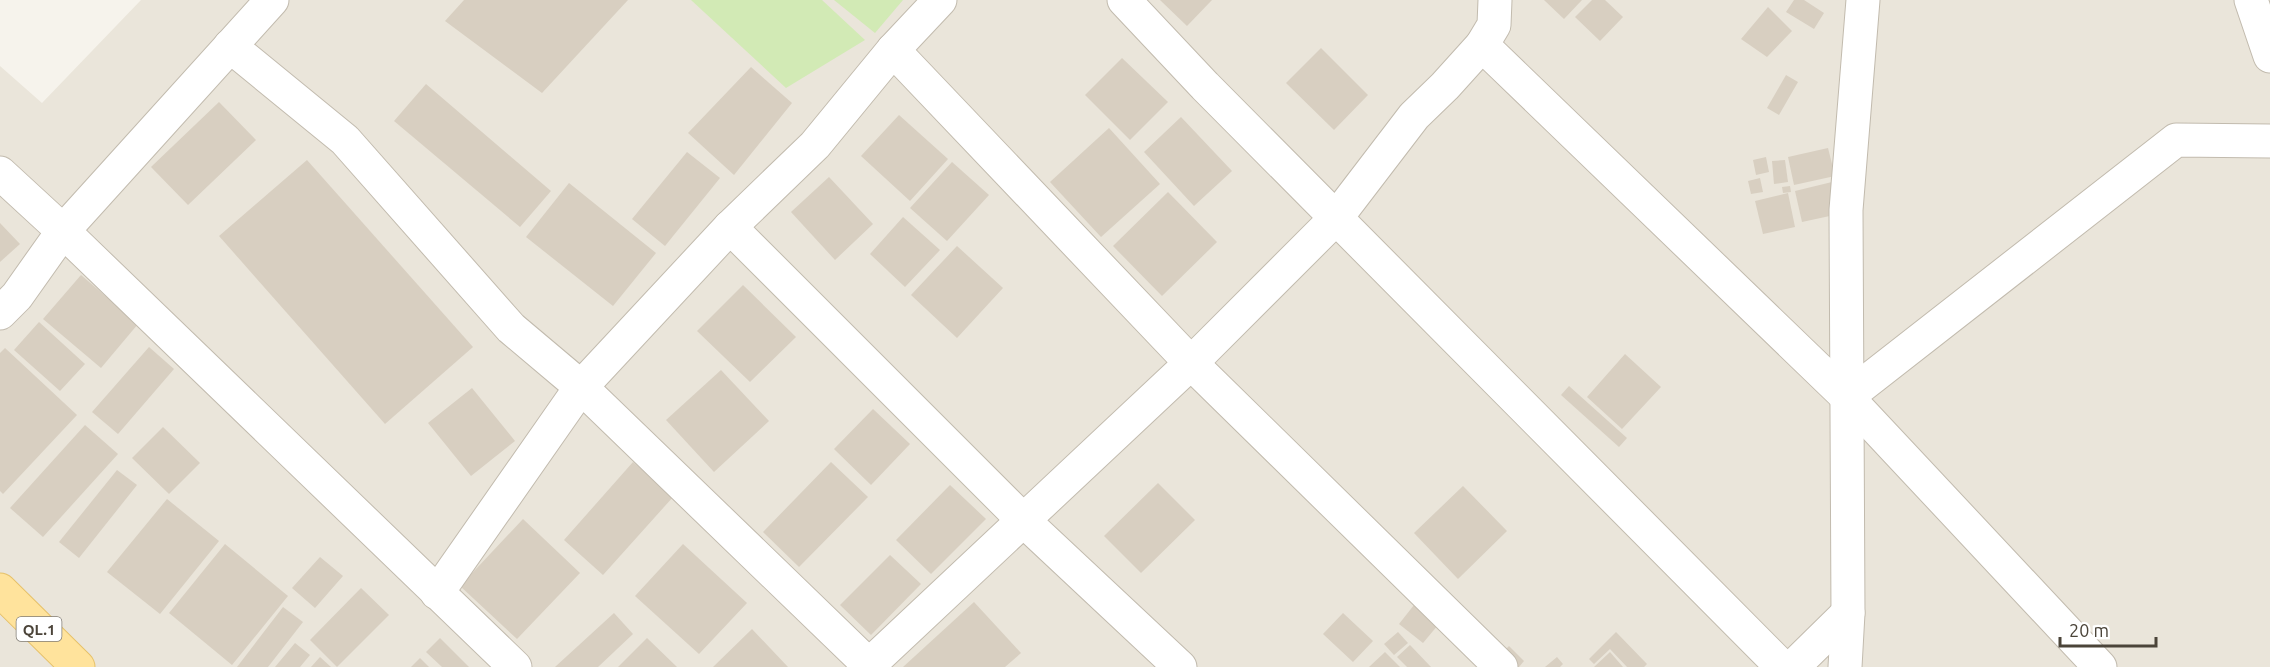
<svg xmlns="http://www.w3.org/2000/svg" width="2270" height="667" viewBox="0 0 2270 667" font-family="Ubuntu,sans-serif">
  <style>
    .residential { fill: #eae5da }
    .green { fill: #d2eab5 }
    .building { fill: #d8cfc1 }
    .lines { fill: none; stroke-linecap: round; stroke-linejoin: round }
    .minor-casing { stroke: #c2bbae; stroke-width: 35 }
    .major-casing { stroke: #e6c16a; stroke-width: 35 }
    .minor { stroke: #fff; stroke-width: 33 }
    .major { stroke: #ffe39c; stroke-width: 33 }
    .labels { text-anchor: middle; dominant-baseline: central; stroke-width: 4.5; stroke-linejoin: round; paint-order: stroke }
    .shield { fill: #fff; stroke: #817c74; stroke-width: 1.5 }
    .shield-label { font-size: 15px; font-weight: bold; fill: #4b4439 }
  </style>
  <rect width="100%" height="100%" fill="#f6f3ec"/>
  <polygon class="residential" points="141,0 2270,0 2270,667 0,667 0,66 42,103"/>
  <g class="green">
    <polygon points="691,0 822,0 865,40 786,88"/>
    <polygon points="834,0 903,0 875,33"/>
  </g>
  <g class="building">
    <polygon points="464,0 628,0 542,93 445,21"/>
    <polygon points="1160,0 1212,0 1187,26"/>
    <polygon points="1544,0 1582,0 1564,19"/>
    <polygon points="1592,0 1605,0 1623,17 1600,41 1575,17"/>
    <polygon points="1794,0 1804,0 1824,13 1814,29 1786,12"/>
    <polygon points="1768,7 1792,31 1767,57 1741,39"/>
    <polygon points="1321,48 1368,95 1334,130 1286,83"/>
    <polygon points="1122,58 1168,102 1130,140 1085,95"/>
    <polygon points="751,67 792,103 734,175 688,133"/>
    <polygon points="1786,75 1798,82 1779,115 1767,108"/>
    <polygon points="426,84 551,191 520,227 394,121"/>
    <polygon points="219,102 256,140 188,205 151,167"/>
    <polygon points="899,115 948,159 910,201 861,156"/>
    <polygon points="1181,117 1232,171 1194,206 1144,152"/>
    <polygon points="1109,128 1160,184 1101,237 1050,182"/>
    <polygon points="1828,148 1835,176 1794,185 1788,157"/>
    <polygon points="687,152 720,178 665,246 632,219"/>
    <polygon points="1766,157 1769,172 1756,175 1753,160"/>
    <polygon points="307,160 473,347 385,424 219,236"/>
    <polygon points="1785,160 1788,182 1774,184 1772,161"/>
    <polygon points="952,162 989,195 947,241 910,208"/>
    <polygon points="829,177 873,224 835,260 791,212"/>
    <polygon points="1760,178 1763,192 1751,194 1748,181"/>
    <polygon points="1832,182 1839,214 1802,222 1795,191"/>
    <polygon points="569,183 656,253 613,306 526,237"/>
    <polygon points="1790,186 1791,192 1783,193 1782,187"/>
    <polygon points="1168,192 1217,242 1162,296 1113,246"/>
    <polygon points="1788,193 1795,227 1763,234 1755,201"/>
    <polygon points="903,217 940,250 905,287 870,254"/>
    <polygon points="0,223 20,244 0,262"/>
    <polygon points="957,246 1003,288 957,338 911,295"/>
    <polygon points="81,275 138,324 101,368 43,319"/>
    <polygon points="743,285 796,337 750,382 697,331"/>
    <polygon points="39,322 85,364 60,391 14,350"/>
    <polygon points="149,347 174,369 118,434 92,412"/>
    <polygon points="5,348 77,415 3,494 0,491 0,353"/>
    <polygon points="1625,354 1661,387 1622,429 1587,397"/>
    <polygon points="721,370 769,421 714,472 666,420"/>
    <polygon points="1569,386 1627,438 1619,447 1561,395"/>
    <polygon points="472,388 515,441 471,476 428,423"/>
    <polygon points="873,409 910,444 871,485 834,449"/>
    <polygon points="85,425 118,454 43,537 10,508"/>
    <polygon points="163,427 200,463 169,494 132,458"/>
    <polygon points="633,462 673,497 603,575 564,540"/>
    <polygon points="831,462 868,497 799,567 763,532"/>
    <polygon points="117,470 137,485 79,558 59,542"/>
    <polygon points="1158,483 1195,520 1141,573 1104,536"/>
    <polygon points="950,485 986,519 931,574 896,540"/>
    <polygon points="1463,486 1507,531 1458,579 1414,533"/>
    <polygon points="167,499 219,541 160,614 107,572"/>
    <polygon points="523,519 580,573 517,639 460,586"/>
    <polygon points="225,544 288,596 232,665 169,613"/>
    <polygon points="683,544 747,603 699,654 635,596"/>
    <polygon points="890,555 921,584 871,635 840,605"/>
    <polygon points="320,557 343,576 315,608 292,588"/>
    <polygon points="361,588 389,615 337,667 310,640"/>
    <polygon points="974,602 1021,653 1005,667 903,667"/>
    <polygon points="1414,605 1438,625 1423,643 1399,624"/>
    <polygon points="283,607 303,622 268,667 237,667"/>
    <polygon points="614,613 633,634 598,667 555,667"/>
    <polygon points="1343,613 1373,641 1353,662 1323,634"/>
    <polygon points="752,629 788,667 713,667"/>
    <polygon points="1398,632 1408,643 1394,655 1384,644"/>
    <polygon points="1616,632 1647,664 1644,667 1627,667 1610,649 1594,664 1589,659"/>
    <polygon points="440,638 469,667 442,667 426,652"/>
    <polygon points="647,638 677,667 618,667"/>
    <polygon points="295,643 310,655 300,667 275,667"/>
    <polygon points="1410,645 1431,667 1407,667 1397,657"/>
    <polygon points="1509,646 1524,661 1519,667 1507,667 1497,658"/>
    <polygon points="1385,652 1400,667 1369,667"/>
    <polygon points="1610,652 1623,667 1594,667"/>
    <polygon points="320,657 331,667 311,667"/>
    <polygon points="1557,657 1563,664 1560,667 1545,667"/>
    <polygon points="420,658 429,667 411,667"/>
  </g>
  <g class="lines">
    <defs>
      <g id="minor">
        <polyline points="1124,0 1205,86 1782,667"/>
        <polyline points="2251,0 2270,56"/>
        <polyline points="1482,45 1847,397 2100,667"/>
        <polyline points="230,46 345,140 511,328 581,387 871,667"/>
        <polyline points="893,50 1191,363 1501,667"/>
        <polyline points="0,173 63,231 515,667"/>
        <polyline points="730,227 1024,521 1180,667"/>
        <polyline points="0,313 17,296 63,231 272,0"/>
        <polyline points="1847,397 2176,140 2270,141"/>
        <polyline points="437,593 581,387 730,227 815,145 893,50 940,0"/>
        <polyline points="867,667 1191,363 1336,218 1414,116 1445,86 1482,45 1494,25 1495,0"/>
        <polyline points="1793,667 1848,613"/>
        <polyline points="1845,667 1848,613 1846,210 1863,0"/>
      </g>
      <polyline id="major" points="0,590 78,667"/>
    </defs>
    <use href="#minor" class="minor-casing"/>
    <use href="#major" class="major-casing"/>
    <use href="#minor" class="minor"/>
    <use href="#major" class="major"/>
  </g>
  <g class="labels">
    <rect class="shield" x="16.5" y="617" width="45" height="24" rx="4.5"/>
    <g class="shield-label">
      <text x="39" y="629">QL.1</text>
    </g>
  </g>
  <path d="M2060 637v9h96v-9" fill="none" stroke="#4b4439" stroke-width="3"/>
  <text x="2069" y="637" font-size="18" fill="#4b4439" stroke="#ffffff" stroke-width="4.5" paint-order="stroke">20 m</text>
</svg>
